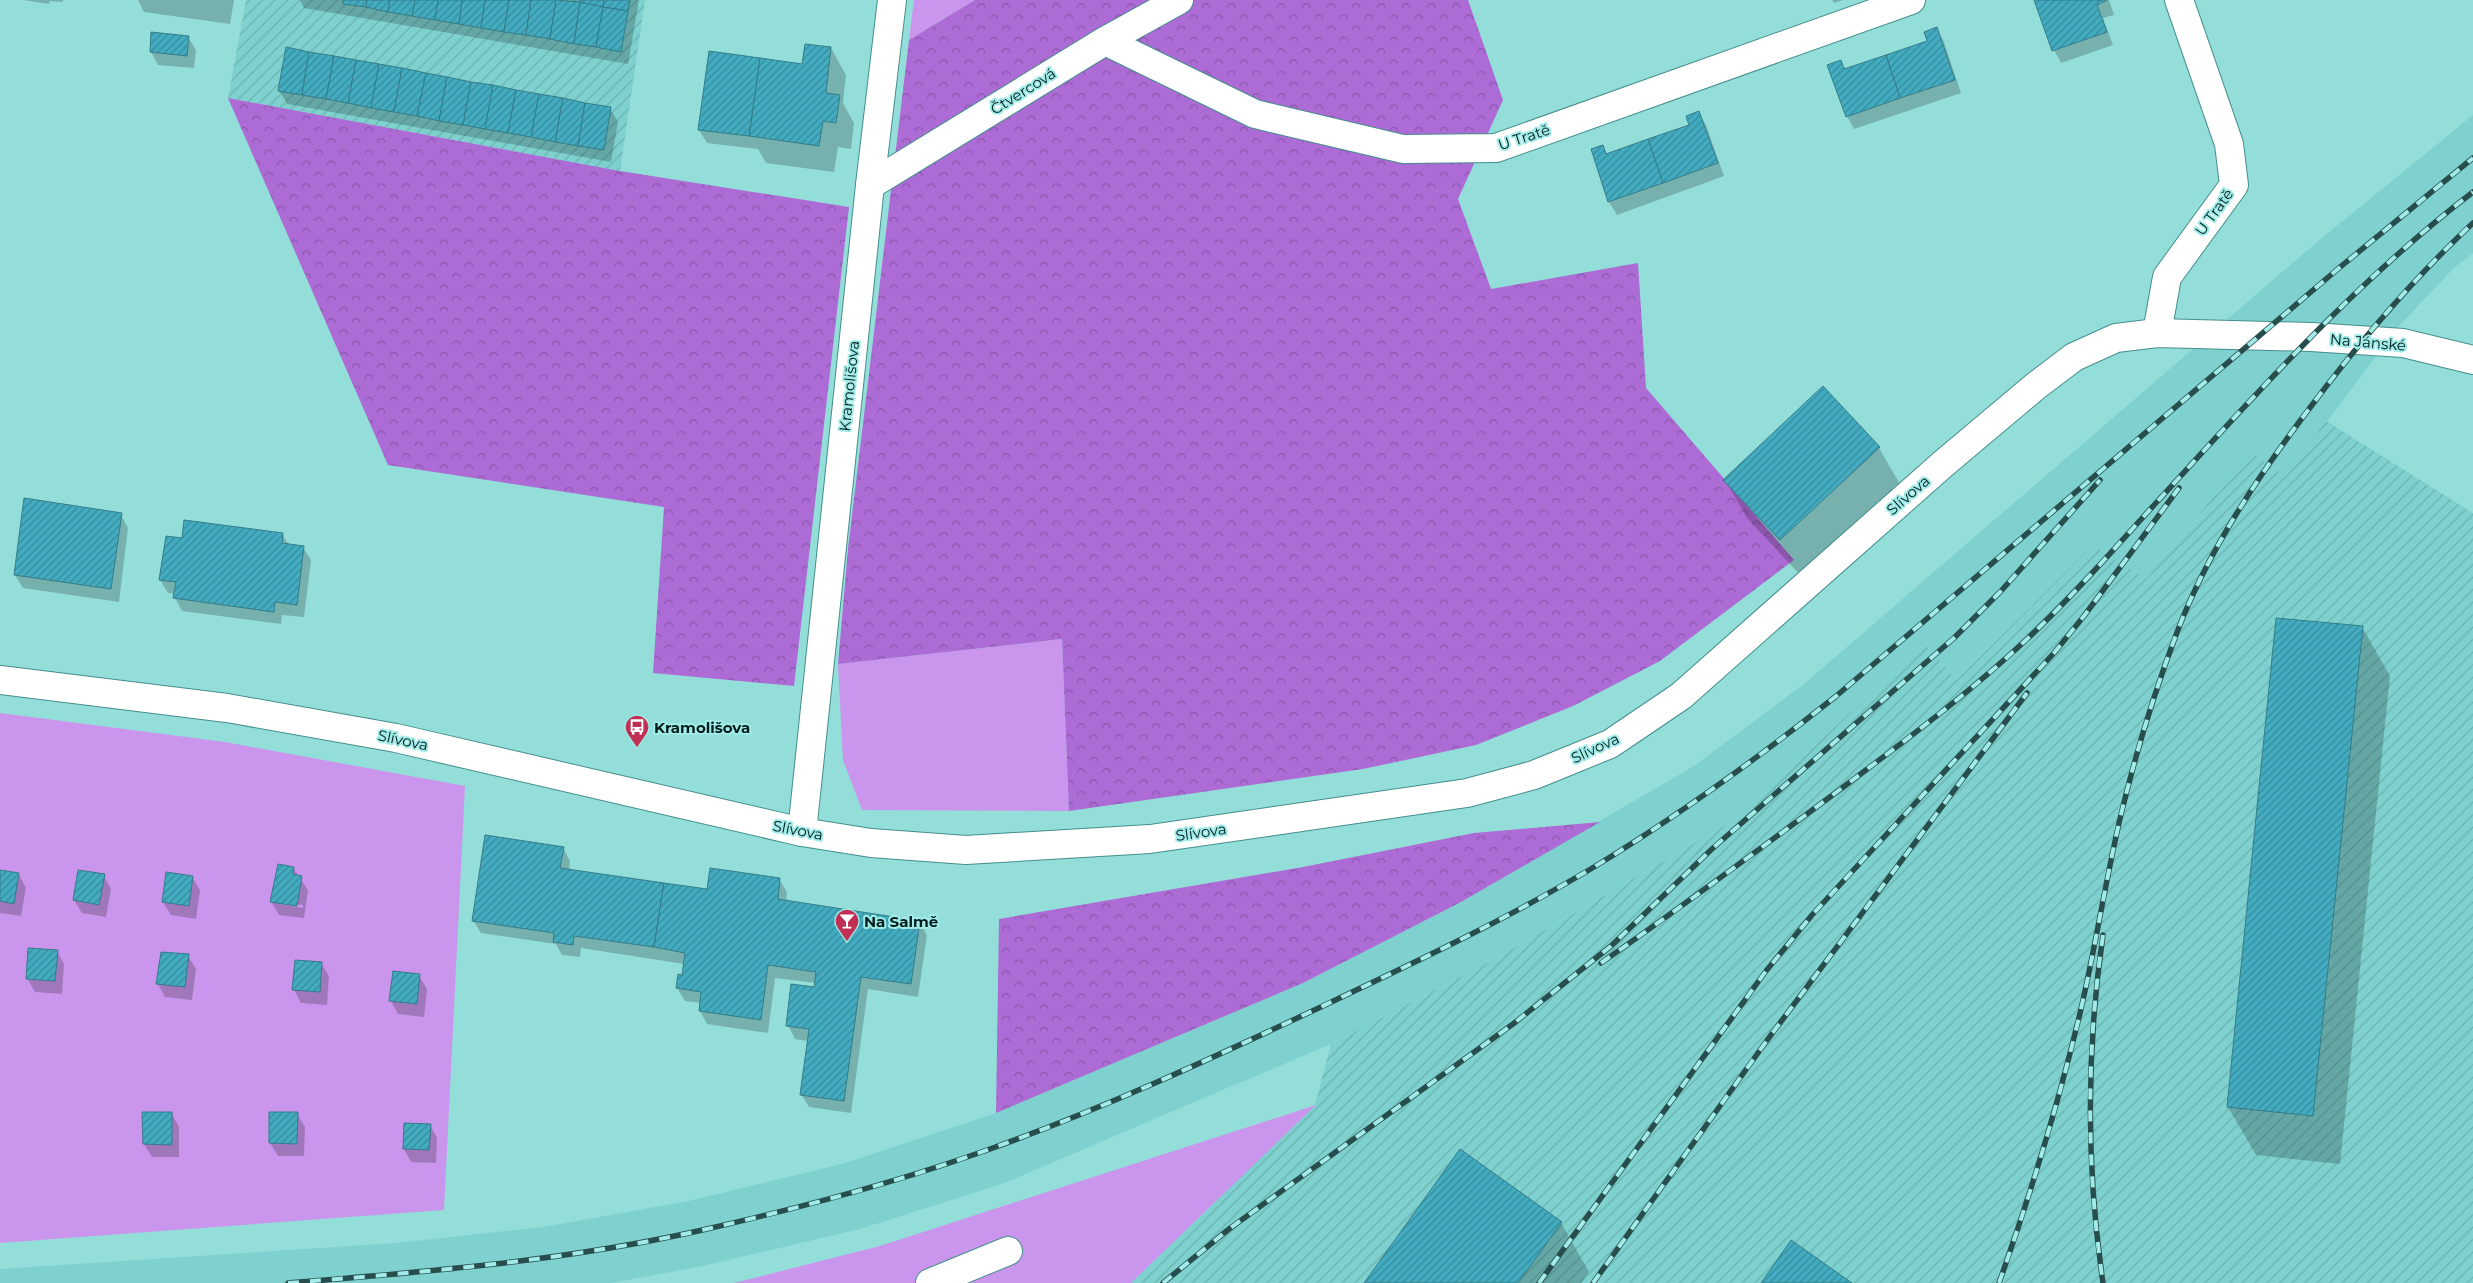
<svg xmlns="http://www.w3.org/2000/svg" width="2473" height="1283" viewBox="0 0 2473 1283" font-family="Montserrat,sans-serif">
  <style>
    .built { fill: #7ed1ce }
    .industrial { fill: url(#industrial-furrows) }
    .green { fill: #ca95ec }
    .forest { fill: url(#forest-crowns) }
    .shadow { fill: #0003; fill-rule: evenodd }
    .building { fill: url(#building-hatch); stroke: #347c89 }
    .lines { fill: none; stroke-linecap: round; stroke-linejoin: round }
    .street-casing { stroke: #448e8b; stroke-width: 30 }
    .street { stroke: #fff; stroke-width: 28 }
    .rail-casing { stroke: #274e4d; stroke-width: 5.5 }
    .rail { stroke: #a1ece8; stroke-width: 4; stroke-dasharray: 11; stroke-linecap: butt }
    .labels { text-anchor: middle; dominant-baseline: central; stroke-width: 4; stroke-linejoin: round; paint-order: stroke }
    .street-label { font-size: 15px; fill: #001c1b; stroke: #a1ece8 }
    .poi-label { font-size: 15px; font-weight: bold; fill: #001c1b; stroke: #a1ece8; text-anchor: start }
  </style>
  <defs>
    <pattern id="industrial-furrows" width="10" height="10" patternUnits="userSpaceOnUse" patternTransform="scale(1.25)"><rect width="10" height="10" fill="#7ed1ce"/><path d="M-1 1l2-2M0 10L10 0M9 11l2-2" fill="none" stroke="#6bb3b0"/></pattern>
    <pattern id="forest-crowns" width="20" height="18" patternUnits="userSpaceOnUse" patternTransform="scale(1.25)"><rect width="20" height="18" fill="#ad6bd5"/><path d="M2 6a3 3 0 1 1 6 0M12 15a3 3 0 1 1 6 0" fill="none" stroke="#8a57ac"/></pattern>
    <pattern id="building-hatch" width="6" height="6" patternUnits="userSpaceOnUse" patternTransform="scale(1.25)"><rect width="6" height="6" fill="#43acc0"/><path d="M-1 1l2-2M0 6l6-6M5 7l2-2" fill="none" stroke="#368b9b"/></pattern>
  </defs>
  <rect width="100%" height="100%" fill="#94deda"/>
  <polygon class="built" points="2473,115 2473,253 2455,267 2399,326 2286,476 2250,452 2146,579 2093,545 1955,680 1925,644 1731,822 1493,960 1331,1044 1002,1184 860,1229 703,1266 611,1283 0,1283 0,1269 397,1243 543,1227 689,1201 842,1164 996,1113 1303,983 1461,902 1694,766 1805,683 2317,242"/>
  <g class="industrial">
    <polygon points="246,0 645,0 620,171 228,98"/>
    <polygon points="2326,421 2473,513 2473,1283 1131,1283 1315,1105 1331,1044 1493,960 1731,822 1925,644 1956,680 2093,545 2146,579 2250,452 2286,476"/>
  </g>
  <g class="green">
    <polygon points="914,0 975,0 909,40"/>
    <polygon points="1062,639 1069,811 862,810 843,760 838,664"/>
    <polygon points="0,713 225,742 465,786 444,1210 0,1243"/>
    <polygon points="1316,1105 1131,1283 734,1283 880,1246"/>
  </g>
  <g class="forest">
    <polygon points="975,0 1468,0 1503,100 1458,199 1491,289 1638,263 1646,388 1794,560 1660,661 1573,706 1476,745 1363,769 1069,811 1062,639 838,664 848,549 909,40"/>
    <polygon points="228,98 620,171 849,207 794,686 653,673 664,507 388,465"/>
    <polygon points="1600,822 1461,902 1303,983 996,1113 999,919 1303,867 1474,833"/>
  </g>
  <g class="shadow">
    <polygon points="23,0 63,0 63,2 50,1 49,4"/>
    <polygon points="138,0 234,0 230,24 144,12"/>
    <polygon points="300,0 639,0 628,64 304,8"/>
    <polygon points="1832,0 1843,0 1834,3"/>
    <polygon points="2036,0 2109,0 2114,15 2103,18 2113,45 2061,63 2054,50"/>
    <polygon points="1937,29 1944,42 1961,93 1854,129 1847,116 1841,62 1846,70 1928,41"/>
    <polygon points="188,37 196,50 194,68 158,65 151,52"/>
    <polygon points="831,48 846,75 843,103 854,123 851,149 838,147 834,172 766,163 758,149 707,143 699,130"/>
    <polygon points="279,90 610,109 618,122 611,162 287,104"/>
    <polygon points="1698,112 1706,125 1724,176 1617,215 1609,202 1592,150 1603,147 1608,155 1691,125"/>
    <polygon points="1879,448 1901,486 1803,578 1747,518 1725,480"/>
    <polygon points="121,515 128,528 119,602 23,588 15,575"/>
    <polygon points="282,534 289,545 303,547 311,560 304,617 282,615 281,624 182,611 175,598 175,594 168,593 160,580"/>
    <polygon points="2362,627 2390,676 2340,1164 2256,1155 2228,1107"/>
    <polygon points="563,848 570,861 569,871 708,890 779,879 787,892 786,901 919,922 927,935 918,997 868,989 851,1113 809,1107 801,1094 808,1041 795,1039 788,1025 815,988 816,983 775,978 768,1033 707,1024 700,1011 701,1003 685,1001 677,988 683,976 684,964 581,948 580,957 562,955 556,944 481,933 473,920"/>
    <path d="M293,868L308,890L304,918L279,915L271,901ZM279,902L303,905V908L279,904Z"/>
    <polygon points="0,872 19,875 26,888 21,916 0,913"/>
    <polygon points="104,876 111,889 106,917 82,913 74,900"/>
    <polygon points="192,877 200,890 196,919 171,915 163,902"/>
    <polygon points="57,951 64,964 62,994 35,992 27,978"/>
    <polygon points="188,956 196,969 192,1000 165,997 158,984"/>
    <polygon points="321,963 329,976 327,1005 301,1003 294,990"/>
    <polygon points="419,976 427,989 424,1017 398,1014 391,1001"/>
    <polygon points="172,1114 179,1127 179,1157 152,1157 144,1144"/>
    <polygon points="297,1114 305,1127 304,1156 278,1156 270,1143"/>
    <polygon points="430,1125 437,1138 436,1163 411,1162 404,1149"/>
    <polygon points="1561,1223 1589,1272 1581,1283 1366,1283"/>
  </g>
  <g class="building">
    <polygon points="343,0 367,0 366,7 343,4"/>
    <polygon points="367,0 390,0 388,12 366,7"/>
    <polygon points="390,0 415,0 412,16 388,12"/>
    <polygon points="415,0 438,0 435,20 412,16"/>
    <polygon points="438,0 462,0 459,24 435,20"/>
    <polygon points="462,0 485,0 481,28 459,24"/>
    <polygon points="485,0 509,0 504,32 481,28"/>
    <polygon points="509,0 531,0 526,35 504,32"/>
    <polygon points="531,0 556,0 550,39 526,35"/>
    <polygon points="556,0 580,2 574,44 550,39"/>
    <polygon points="580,0 604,0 603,7 580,2"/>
    <polygon points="604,0 630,0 628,11 603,7"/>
    <polygon points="2034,0 2107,0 2097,5 2107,32 2052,51"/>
    <polygon points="580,2 603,7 596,47 574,44"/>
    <polygon points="603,7 628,11 621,52 596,47"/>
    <polygon points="1937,27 1955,80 1900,98 1886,55 1927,41 1924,32"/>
    <polygon points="151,32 189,36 187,56 150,52"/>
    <polygon points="805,44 831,47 826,93 840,95 836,123 823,121 819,146 749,136 760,58 802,64"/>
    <polygon points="286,47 309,52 302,95 278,91"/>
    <polygon points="709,51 760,58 749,136 698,130"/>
    <polygon points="309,52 334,56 326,99 302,95"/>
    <polygon points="1886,55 1900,98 1846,117 1827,65 1841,60 1844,69"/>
    <polygon points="334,56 356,60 348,103 326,99"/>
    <polygon points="356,60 379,64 371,108 348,103"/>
    <polygon points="379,64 402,68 394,112 371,108"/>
    <polygon points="402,68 426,73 417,116 394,112"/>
    <polygon points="426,73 447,77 439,121 417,116"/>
    <polygon points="447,77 471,82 463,125 439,121"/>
    <polygon points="471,82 493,85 485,129 463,125"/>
    <polygon points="493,85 516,90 508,133 485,129"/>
    <polygon points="516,90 539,94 531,137 508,133"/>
    <polygon points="539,94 563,98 555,142 531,137"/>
    <polygon points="563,98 585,103 578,146 555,142"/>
    <polygon points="585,103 611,107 604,150 578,146"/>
    <polygon points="1699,111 1718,163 1663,183 1648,139 1689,125 1686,116"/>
    <polygon points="1648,139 1663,183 1608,202 1591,149 1603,145 1606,154"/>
    <polygon points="1823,386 1880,447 1780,540 1723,480"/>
    <polygon points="24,498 122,513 111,589 14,575"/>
    <polygon points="184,520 283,533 282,543 304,546 297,605 275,602 274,612 173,598 176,582 159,580 166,536 182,538"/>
    <polygon points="2276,618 2363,626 2313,1116 2227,1107"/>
    <polygon points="485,835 564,847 560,868 664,883 654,947 574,936 573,945 553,942 554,933 472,921"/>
    <polygon points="278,864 294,867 293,874 302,876 297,906 270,902"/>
    <polygon points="710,868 780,878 778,899 920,921 911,984 861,977 844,1101 800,1095 809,1029 786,1026 791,984 814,987 816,972 768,965 761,1020 699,1011 701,992 676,988 678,974 682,975 685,953 654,947 664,883 707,889"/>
    <polygon points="0,870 19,873 14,904 0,901"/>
    <polygon points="78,870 105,874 99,905 73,900"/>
    <polygon points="166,872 193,876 189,906 162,902"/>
    <polygon points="28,948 58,950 55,981 26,979"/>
    <polygon points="161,952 189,954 185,987 156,984"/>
    <polygon points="295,960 322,962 320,992 292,990"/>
    <polygon points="393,971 420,974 417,1004 389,1001"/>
    <polygon points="142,1112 172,1112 172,1145 143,1144"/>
    <polygon points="269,1112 298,1112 297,1144 269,1143"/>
    <polygon points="404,1123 431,1124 429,1150 403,1149"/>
    <polygon points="1460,1149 1562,1222 1518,1283 1364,1283"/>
    <polygon points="1791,1240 1852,1283 1761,1283"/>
  </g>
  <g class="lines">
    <defs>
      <g id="street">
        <polyline points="1105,41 1255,114 1403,149 1496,148 1911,0"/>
        <polyline points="870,185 1105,41 1179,0"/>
        <polyline points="2157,333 2167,277 2234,185 2229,144 2179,0"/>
        <polyline points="0,680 227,708 396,738 802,832 871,843 966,850 1150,839 1467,793 1534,775 1610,744 1681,696 1943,464 2037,385 2074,357 2116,338 2157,333 2311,337 2403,343 2473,360"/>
        <polyline points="802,832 870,185 892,0"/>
        <polyline points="930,1283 1008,1251"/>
      </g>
    </defs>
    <use href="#street" class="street-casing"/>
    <use href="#street" class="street"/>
    <defs>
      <g id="rail">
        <path d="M2103,935C2086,1052 2086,1166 2103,1283"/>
        <path d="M1601,963C1680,908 1757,851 1834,794C1899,745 1966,696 2026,640C2072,597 2113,550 2155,504C2256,394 2354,283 2473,192"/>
        <path d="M288,1283C425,1272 563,1261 698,1231C796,1209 895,1183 990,1149C1099,1110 1204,1062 1308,1013C1405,967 1502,922 1594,867C1678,816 1758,758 1835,697L2339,268L2473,158"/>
        <polyline points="1163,1283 1229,1229 1513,1024 1611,946 1713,848 1954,638 2001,591 2100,480"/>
        <polyline points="1539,1283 1766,971 1812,915 2054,653 2084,616 2179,488"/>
        <polyline points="1593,1283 1768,1039 2027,693"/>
        <path d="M1999,1283C2031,1193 2059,1102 2081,1009C2095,948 2105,885 2119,823C2134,759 2153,696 2176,635C2207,552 2258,476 2312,405C2361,340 2413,279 2473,223"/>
      </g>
    </defs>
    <use href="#rail" class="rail-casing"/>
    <use href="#rail" class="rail"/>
  </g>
  <defs>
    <symbol id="bus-pin" viewBox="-11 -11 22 30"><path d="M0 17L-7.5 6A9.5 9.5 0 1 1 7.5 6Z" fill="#c03054" stroke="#a1ece8"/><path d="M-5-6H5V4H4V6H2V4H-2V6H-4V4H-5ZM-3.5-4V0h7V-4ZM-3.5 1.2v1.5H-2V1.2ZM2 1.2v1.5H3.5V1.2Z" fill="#fff"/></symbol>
    <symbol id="bar-pin" viewBox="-11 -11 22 30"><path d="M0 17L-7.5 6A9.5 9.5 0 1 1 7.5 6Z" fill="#c03054" stroke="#a1ece8"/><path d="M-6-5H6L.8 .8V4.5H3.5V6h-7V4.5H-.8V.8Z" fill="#fff"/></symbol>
  </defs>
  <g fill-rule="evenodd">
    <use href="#bus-pin" x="623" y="713" width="28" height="38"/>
    <use href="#bar-pin" x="833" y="907" width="28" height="38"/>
  </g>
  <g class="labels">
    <g class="street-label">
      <text transform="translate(1023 91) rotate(-32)">Čtvercová</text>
      <text transform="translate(1524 137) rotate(-18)">U Tratě</text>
      <text transform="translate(2214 212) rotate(-54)">U Tratě</text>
      <text transform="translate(2368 342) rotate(5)">Na Jánské</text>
      <text transform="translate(849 386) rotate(-84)">Kramolišova</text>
      <text transform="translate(1908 495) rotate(-41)">Slívova</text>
      <text transform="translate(403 740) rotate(12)">Slívova</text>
      <text transform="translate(1595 748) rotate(-25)">Slívova</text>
      <text transform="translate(798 830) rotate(11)">Slívova</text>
      <text transform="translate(1201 832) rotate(-8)">Slívova</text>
    </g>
    <g class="poi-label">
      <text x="654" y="727">Kramolišova</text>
      <text x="864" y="921">Na Salmě</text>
    </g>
  </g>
</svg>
